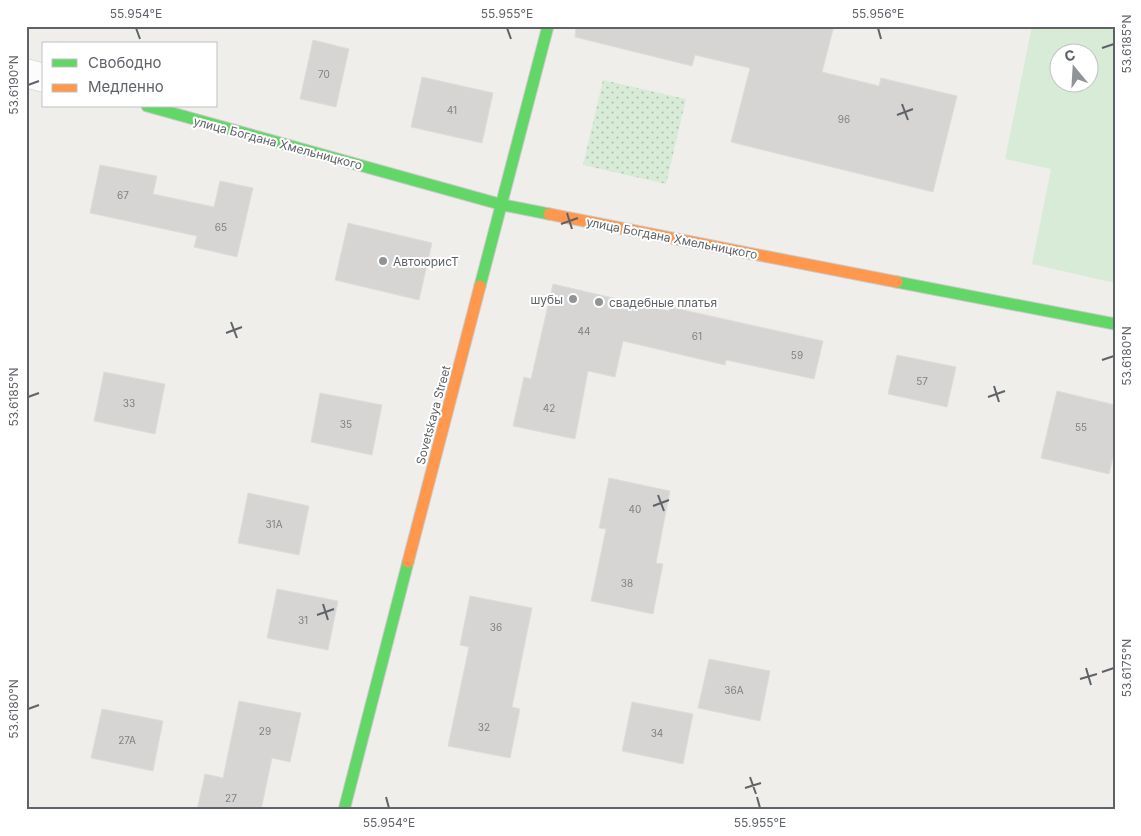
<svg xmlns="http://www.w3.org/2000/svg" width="1141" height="836" viewBox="0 0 1141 836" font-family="Inter,sans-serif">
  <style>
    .grass { fill: url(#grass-dots) }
    .pitch { fill: #d8ebd6; fill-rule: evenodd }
    .building { fill: #d6d5d3; stroke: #deddd9 }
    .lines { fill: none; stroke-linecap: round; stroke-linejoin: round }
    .street-casing { stroke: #cbcccc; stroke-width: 29 }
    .fast-casing { stroke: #cacacb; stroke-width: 13 }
    .slow-casing { stroke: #cacacb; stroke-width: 13 }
    .street { stroke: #fdfcfc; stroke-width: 28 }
    .fast { stroke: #63d668; stroke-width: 11 }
    .slow { stroke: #ff974d; stroke-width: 11 }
    .ticks { fill: none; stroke: #5f6368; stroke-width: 2 }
    .poi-dot { fill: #919496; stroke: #fff; stroke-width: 2 }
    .labels { text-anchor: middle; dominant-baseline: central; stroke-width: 4; stroke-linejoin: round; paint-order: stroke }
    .number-label { font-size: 10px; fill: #7e8184 }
    .street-label { font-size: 12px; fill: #5f6368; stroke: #fff }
    .poi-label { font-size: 12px; fill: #5f6368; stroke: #fff; text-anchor: start }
    .neatline { fill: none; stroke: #5f6368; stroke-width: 2 }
    .ticks-label { font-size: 12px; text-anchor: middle; fill: #5f6368 }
  </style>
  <defs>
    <pattern id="grass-dots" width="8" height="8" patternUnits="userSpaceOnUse" patternTransform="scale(1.25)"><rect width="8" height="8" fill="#d8ebd6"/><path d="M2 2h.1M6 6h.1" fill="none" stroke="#b2c2b1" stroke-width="1.8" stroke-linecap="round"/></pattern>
  </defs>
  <rect width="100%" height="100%" fill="#efeeea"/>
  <polygon class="grass" points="603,80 686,99 666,184 583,165"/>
  <path class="pitch" d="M1032,26H1115V283L1032,264L1051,169L1005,159ZM1058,52H1088V82H1058Z"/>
  <g class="building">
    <polygon points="576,26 834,26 822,72 879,86 881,78 957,96 933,192 731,142 750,68 695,55 692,66 575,37"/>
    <polygon points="313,40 349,49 336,107 300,99"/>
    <polygon points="422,77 493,93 482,143 411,127"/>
    <polygon points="100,165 157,176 153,194 214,207 220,181 253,188 237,257 194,247 197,236 90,213"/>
    <polygon points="348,223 432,243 419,300 335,280"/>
    <polygon points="553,284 669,311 670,307 823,341 814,379 726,360 725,365 623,341 615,377 588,371 575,439 513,426 524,377 531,379"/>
    <polygon points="897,355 956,367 947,407 888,394"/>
    <polygon points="104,372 165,384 155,434 94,421"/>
    <polygon points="1057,391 1115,405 1115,449 1109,474 1041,458"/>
    <polygon points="320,393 382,405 372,455 311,442"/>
    <polygon points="609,478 670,491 656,563 663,564 653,614 591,601 606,529 599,528"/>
    <polygon points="248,493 309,506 299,555 238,543"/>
    <polygon points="277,589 338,601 328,650 267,638"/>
    <polygon points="470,596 532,608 512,707 520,709 510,758 448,746 469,647 460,645"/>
    <polygon points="709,659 770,671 760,721 698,708"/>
    <polygon points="239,701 301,713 290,762 272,758 261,810 197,810 205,774 223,778"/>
    <polygon points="632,702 693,714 683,764 622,751"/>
    <polygon points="102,709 163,721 153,771 91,758"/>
  </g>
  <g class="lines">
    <defs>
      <polyline id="street" points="26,73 44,78"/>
      <g id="fast">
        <polyline points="147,106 503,205 549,214"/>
        <polyline points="897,282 1115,324"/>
        <polyline points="480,286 548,26"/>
        <polyline points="344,810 408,562"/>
      </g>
      <g id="slow">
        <polyline points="549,214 897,282"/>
        <polyline points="408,562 480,286"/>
      </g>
    </defs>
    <use href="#street" class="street-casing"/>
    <use href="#fast" class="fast-casing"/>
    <use href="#slow" class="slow-casing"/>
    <use href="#street" class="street"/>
    <use href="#fast" class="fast"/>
    <use href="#slow" class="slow"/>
  </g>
  <path class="ticks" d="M136,28L140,39M507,28L511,39M878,28L881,39M1102,48L1114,44M28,85L39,81M902,104L908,120M897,115L913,109M567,213L572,229M561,224L578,218M231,322L237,338M226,333L242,327M1102,360L1114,356M994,386L999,402M28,397L39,393M988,397L1005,391M658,495L664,511M653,506L669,500M323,604L328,620M317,615L334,609M1086,668L1091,685M1102,672L1114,668M1080,679L1097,674M28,709L39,705M750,777L756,794M745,788L761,783M386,797L389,808M757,797L760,808"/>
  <g class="poi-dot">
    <circle cx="383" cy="261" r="5"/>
    <circle cx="573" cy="299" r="5"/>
    <circle cx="599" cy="302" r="5"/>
  </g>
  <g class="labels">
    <g class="number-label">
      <text x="324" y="74">70</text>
      <text x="452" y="110">41</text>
      <text x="844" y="119">96</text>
      <text x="123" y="195">67</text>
      <text x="221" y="227">65</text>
      <text x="584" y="331">44</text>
      <text x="697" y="336">61</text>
      <text x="797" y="355">59</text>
      <text x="922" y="381">57</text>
      <text x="129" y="403">33</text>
      <text x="549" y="408">42</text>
      <text x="346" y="424">35</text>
      <text x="1081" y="427">55</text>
      <text x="635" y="509">40</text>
      <text x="274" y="524">31А</text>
      <text x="627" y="583">38</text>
      <text x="303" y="620">31</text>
      <text x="496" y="627">36</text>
      <text x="734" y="690">36А</text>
      <text x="484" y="727">32</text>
      <text x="265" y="731">29</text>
      <text x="657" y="733">34</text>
      <text x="127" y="740">27А</text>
      <text x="231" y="798">27</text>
    </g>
    <g class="street-label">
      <text transform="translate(278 143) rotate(15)">улица Богдана Хмельницкого</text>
      <text transform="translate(672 238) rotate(11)">улица Богдана Хмельницкого</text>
      <text transform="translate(433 415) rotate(-75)">Sovetskaya Street</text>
    </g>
    <g class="poi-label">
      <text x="393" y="261">АвтоюрисТ</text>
      <text x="563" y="299" text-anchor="end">шубы</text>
      <text x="609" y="302">свадебные платья</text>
    </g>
  </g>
  <rect width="1141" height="836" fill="none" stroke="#ffffff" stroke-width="55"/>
  <rect x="42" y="42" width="175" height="65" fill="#ffffff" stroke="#bfc1c3"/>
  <rect x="52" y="59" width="25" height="8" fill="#63d668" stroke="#bfc1c3"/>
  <text x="88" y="68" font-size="15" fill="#5f6368">Свободно</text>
  <rect x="52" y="84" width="25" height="8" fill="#ff974d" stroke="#bfc1c3"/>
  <text x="88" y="92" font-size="15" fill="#5f6368">Медленно</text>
  <g transform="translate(1074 68) rotate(342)"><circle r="24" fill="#ffffff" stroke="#bfc1c3"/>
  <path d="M0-4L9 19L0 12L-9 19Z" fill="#919496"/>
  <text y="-8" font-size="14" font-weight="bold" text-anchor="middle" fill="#5f6368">С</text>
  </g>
  <rect x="28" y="28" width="1086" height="780" class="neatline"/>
  <g class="ticks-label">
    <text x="136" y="18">55.954°E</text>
    <text x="507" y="18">55.955°E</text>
    <text x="878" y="18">55.956°E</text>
    <text transform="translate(1127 44) rotate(-90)" y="4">53.6185°N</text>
    <text transform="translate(14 85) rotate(-90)" y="4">53.6190°N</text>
    <text transform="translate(1127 356) rotate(-90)" y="4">53.6180°N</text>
    <text transform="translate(14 397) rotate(-90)" y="4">53.6185°N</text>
    <text transform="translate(1127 668) rotate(-90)" y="4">53.6175°N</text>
    <text transform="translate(14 709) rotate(-90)" y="4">53.6180°N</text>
    <text x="389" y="827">55.954°E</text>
    <text x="760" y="827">55.955°E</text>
  </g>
</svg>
